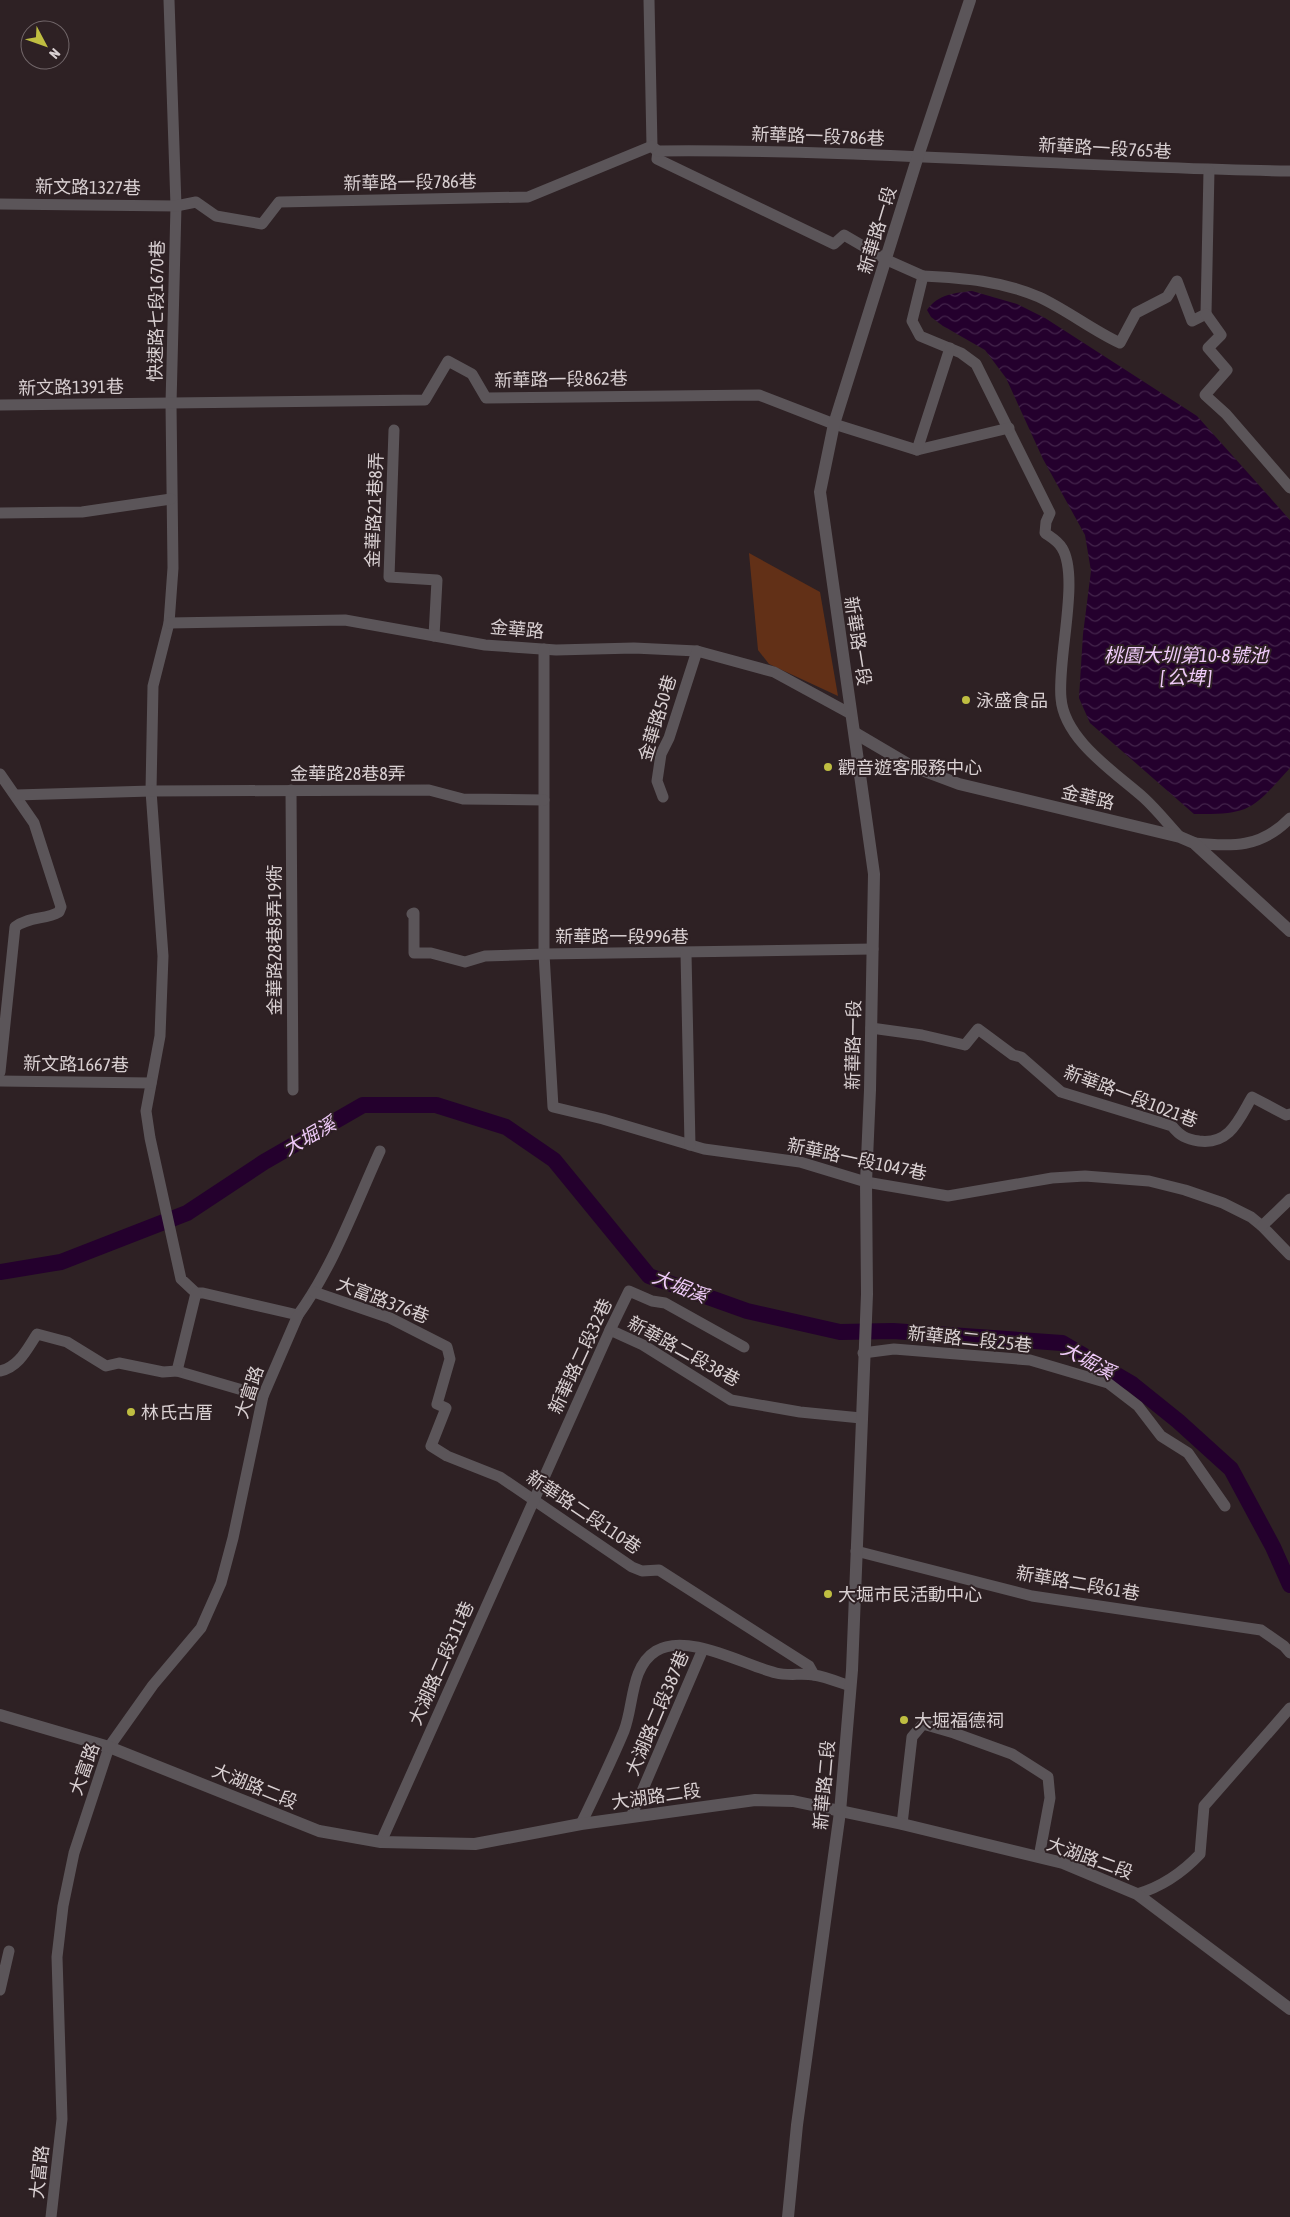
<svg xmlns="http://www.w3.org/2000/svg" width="1290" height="2217" viewBox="0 0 1290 2217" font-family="'Asap Condensed','Noto Sans TC',sans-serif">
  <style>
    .green { fill: #623017 }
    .water { fill: url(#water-waves) }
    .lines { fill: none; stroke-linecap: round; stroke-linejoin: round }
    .river { stroke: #24002d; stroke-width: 16 }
    .minor { stroke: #5b5559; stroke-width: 11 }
    .tertiary { stroke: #5b5559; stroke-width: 12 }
    .poi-dot { fill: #bfbe41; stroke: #2e2124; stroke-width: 2 }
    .labels { text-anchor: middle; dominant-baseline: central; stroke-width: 4; stroke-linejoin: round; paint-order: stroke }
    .street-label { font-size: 18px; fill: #d9d0d2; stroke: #2e2124 }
    .poi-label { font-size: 18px; fill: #d9d0d2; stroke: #2e2124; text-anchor: start }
    .water-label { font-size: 19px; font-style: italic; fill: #f0cbfa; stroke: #2e2124 }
  </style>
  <defs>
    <pattern id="water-waves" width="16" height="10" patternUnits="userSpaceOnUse" patternTransform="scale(1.25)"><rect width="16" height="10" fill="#24002d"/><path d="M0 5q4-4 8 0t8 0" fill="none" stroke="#43244b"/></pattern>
  </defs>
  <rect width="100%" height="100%" fill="#2e2124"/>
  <polygon class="green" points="749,553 820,592 838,696 769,664 758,650"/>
  <path class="water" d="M972,291L1017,304L1045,318L1197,416L1290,520V768C1253,809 1251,815 1194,814L1090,723L1079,698L1083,634L1091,571L1085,535L1043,459L1006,378L985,350L943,326L931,317L927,310C938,294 955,293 972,291Z"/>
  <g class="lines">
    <polyline class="river" points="0,1272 61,1262 187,1213 264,1162 363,1105 436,1105 506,1127 554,1160 649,1276 747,1311 840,1332 893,1331 1062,1343 1132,1384 1178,1421 1231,1469 1273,1547 1290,1585"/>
    <g class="minor">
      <path d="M169,0L176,206L171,404L173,568L169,623L153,686L151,791L163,956L160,1036L146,1111L150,1138L181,1279L196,1293H203L298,1315C333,1267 355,1206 380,1151"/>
      <polyline points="649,0 652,146 656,150"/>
      <path d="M658,151L657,159L834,244L844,235L887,260L923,276L912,321L920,336L961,353L976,364L1050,513L1046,522L1045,533C1052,538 1058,541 1062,548C1080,577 1057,660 1061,698C1064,740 1116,773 1144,798C1157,810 1168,824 1180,837"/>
      <path d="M658,151C869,149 1079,168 1290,171"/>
      <polyline points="0,204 176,206 196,202 216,216 262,224 279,202 528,197 652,146"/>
      <path d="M923,276C964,278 1002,281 1039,297C1067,310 1092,330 1120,343L1136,313L1167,297L1177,281L1192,321L1206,314L1209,170"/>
      <polyline points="1206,314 1221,335 1208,348 1227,370 1205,395 1226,414 1290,488"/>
      <polyline points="0,405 425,400 448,361 472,374 486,398 759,395 834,424 917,450 1009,428"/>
      <polyline points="394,430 389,577 437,580 434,636"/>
      <polyline points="917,450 950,348"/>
      <polyline points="0,513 82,512 171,499"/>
      <polyline points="169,623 345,620 485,645 556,650 634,648 697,651 774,672 851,714"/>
      <polyline points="544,649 544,954 553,1107 603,1119 704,1149 800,1162 866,1182 948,1196 1052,1178 1085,1176 1149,1181 1185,1190 1223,1203 1251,1217 1262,1226 1290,1255"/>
      <path d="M0,774L34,823L61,907L59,912C45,920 30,916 15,927L0,1072"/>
      <polyline points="291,790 293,1090"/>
      <polyline points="16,795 151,791 429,790 463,799 544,800"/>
      <polyline points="663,797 657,781 661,754 669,738 697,651"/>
      <path d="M1194,843C1232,847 1261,848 1290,818"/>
      <polyline points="412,914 414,913 414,953 431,953 465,962 485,956 544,954 873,949"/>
      <polyline points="686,953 690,1145"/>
      <path d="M871,1028L922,1035L965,1045L978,1029L1013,1055L1021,1057L1061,1092L1172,1126C1180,1136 1186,1139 1199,1141C1230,1145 1239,1119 1252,1097L1286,1115L1290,1114"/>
      <polyline points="0,1081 151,1083"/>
      <polyline points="1262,1226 1290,1199"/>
      <polyline points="314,1292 390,1318 447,1347 450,1359 437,1404 446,1408 431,1446 447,1456 500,1477 632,1567 642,1571 659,1570 809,1666 814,1675"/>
      <polyline points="196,1293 177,1371 263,1396"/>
      <polyline points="610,1330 643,1345 731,1400 800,1412 861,1418"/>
      <polyline points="863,1353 894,1349 1030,1360 1108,1383 1138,1406 1161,1436 1188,1453 1225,1506"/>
      <path d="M0,1371C19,1367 27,1349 37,1334L67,1342L106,1366L119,1363L163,1372L177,1371"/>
      <polyline points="856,1551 1032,1596 1261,1630 1284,1646 1290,1653"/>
      <polyline points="631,1817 703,1649"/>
      <path d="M581,1824C596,1793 611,1762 624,1731C634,1706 630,1667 656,1651C687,1632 744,1665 776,1673C788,1676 802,1673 814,1675C826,1677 838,1682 850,1686"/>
      <polyline points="902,1824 912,1737 923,1724 954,1733 1012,1754 1048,1777 1050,1798 1039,1857"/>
      <polyline points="381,1842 610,1330 629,1291 652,1301 665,1303 744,1347"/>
      <path d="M1137,1894C1161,1887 1183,1872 1200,1854L1204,1806L1290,1708"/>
      <polyline points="0,1990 9,1951"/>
      <polyline points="51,2217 62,2119 57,1957 63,1906 74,1853 109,1747 153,1685 201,1628 221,1583 233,1538 263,1396 298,1315"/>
    </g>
    <g class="tertiary">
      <polyline points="855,733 911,766 959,784 1180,837 1194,843 1290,931"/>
      <polyline points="0,1715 109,1747 319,1831 381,1842 475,1844 581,1824 755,1800 793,1801 902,1824 1063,1863 1137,1894 1290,2009"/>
      <polyline points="788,2217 797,2125 840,1812 852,1670 867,1294 866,1182 870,1090 874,874 820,492 834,424 918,156 970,0"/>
    </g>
  </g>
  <g class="poi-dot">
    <circle cx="966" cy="700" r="5"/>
    <circle cx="828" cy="767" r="5"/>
    <circle cx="131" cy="1412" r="5"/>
    <circle cx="828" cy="1594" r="5"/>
    <circle cx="904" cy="1720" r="5"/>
  </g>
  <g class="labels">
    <g class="street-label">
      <text transform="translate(818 136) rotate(2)">新華路一段786巷</text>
      <text transform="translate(1105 148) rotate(3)">新華路一段765巷</text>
      <text transform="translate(410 182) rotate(-1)">新華路一段786巷</text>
      <text transform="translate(88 187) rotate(1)">新文路1327巷</text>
      <text transform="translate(877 230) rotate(-73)">新華路一段</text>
      <text transform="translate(156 311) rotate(-89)">快速路七段1670巷</text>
      <text transform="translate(561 379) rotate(-1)">新華路一段862巷</text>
      <text transform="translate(71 387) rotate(-1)">新文路1391巷</text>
      <text transform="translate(374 510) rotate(-88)">金華路21巷8弄</text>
      <text transform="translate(517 629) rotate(5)">金華路</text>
      <text transform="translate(858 641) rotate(81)">新華路一段</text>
      <text transform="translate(657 718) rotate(-73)">金華路50巷</text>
      <text x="348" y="773">金華路28巷8弄</text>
      <text transform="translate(1088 797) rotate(13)">金華路</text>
      <text x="622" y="936">新華路一段996巷</text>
      <text transform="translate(274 940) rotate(-90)">金華路28巷8弄19衖</text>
      <text transform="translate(853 1045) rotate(-89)">新華路一段</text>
      <text transform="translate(76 1064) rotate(1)">新文路1667巷</text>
      <text transform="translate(1131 1096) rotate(21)">新華路一段1021巷</text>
      <text transform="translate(857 1159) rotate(12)">新華路一段1047巷</text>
      <text transform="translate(383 1300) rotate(21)">大富路376巷</text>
      <text transform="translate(970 1339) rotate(6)">新華路二段25巷</text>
      <text transform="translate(684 1351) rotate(29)">新華路二段38巷</text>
      <text transform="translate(580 1356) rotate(-65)">新華路二段32巷</text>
      <text transform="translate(249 1392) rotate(-72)">大富路</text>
      <text transform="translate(584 1512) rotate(34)">新華路二段110巷</text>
      <text transform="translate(1078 1583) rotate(10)">新華路二段61巷</text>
      <text transform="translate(441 1663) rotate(-66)">大湖路二段311巷</text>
      <text transform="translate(657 1713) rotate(-67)">大湖路二段387巷</text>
      <text transform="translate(84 1769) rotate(-70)">大富路</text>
      <text transform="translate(824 1785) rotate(-85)">新華路二段</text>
      <text transform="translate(255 1786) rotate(22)">大湖路二段</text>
      <text transform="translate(656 1796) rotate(-8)">大湖路二段</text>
      <text transform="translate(1090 1858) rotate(20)">大湖路二段</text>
      <text transform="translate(39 2172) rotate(-84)">大富路</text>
    </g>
    <g class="poi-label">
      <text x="976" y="700">泳盛食品</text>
      <text x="838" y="767">觀音遊客服務中心</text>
      <text x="141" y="1412">林氏古厝</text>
      <text x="838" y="1594">大堀市民活動中心</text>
      <text x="914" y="1720">大堀福德祠</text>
    </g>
    <g class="water-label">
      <text x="1186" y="655">桃園大圳第10-8號池<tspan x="1186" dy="22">[ 公埤 ]</tspan></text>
      <text transform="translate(309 1136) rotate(-30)">大堀溪</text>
      <text transform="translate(680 1286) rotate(22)">大堀溪</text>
      <text transform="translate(1088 1360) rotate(28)">大堀溪</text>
    </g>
  </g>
  <g transform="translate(45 45) rotate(131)"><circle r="24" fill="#2e2124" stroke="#72676a"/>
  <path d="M0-4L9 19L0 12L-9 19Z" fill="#bfbe41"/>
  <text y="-8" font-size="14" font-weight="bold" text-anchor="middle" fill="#d9d0d2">N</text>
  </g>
</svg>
